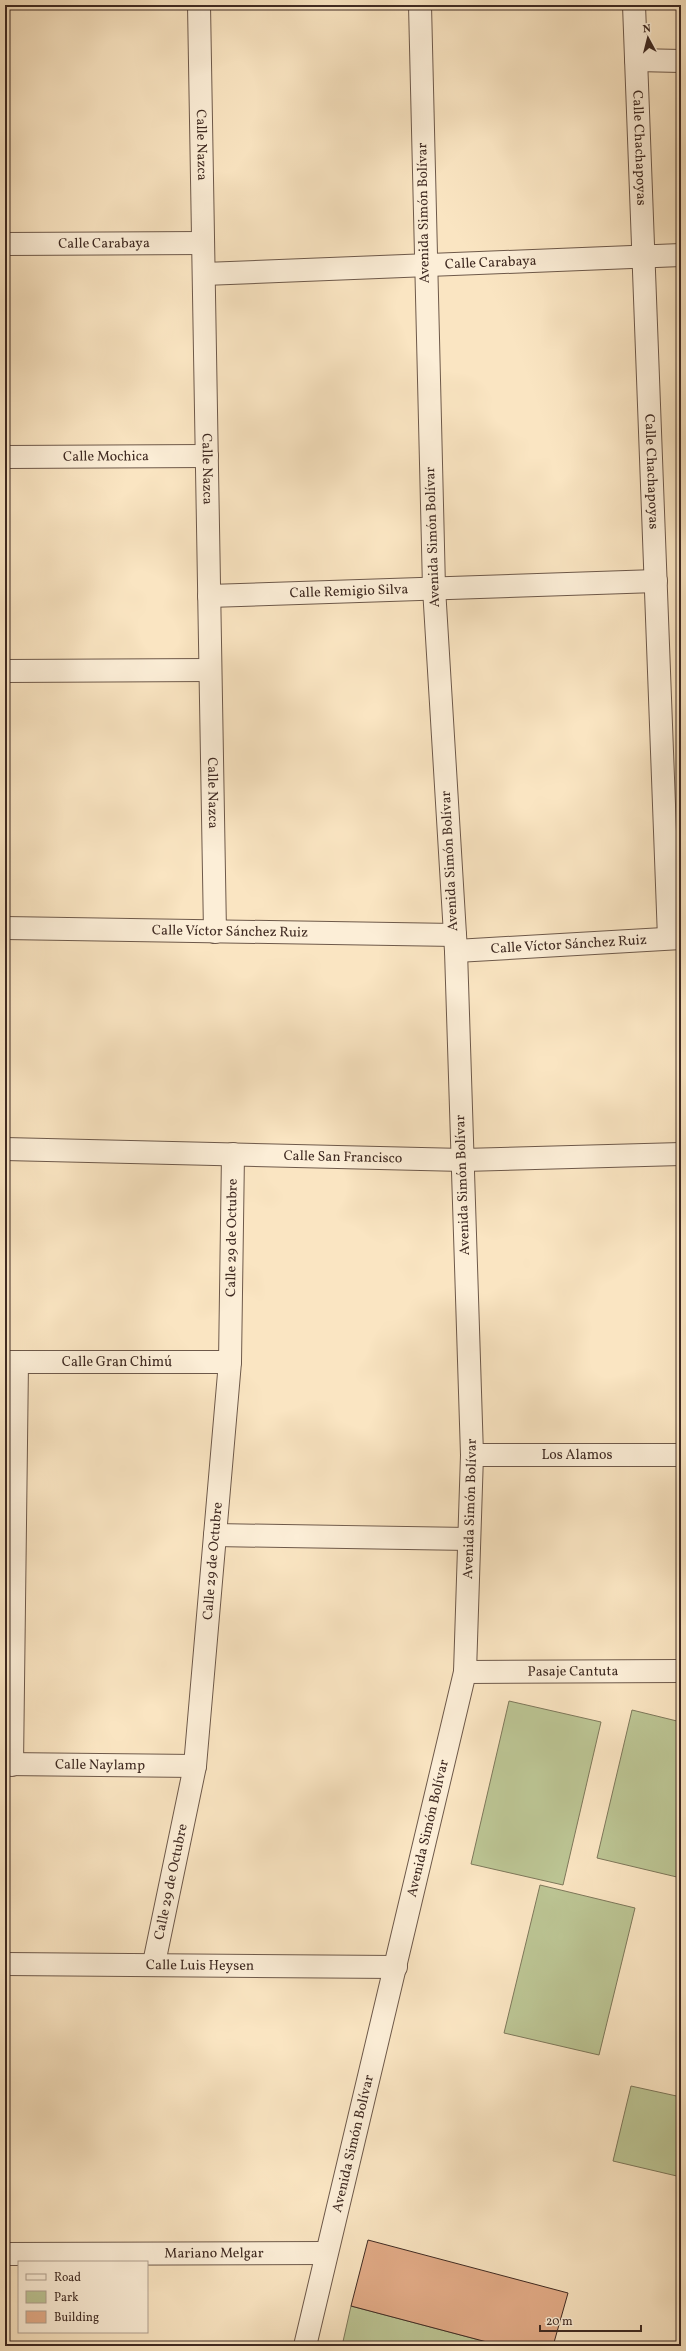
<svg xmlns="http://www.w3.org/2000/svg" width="686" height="2351" viewBox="0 0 686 2351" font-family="Vollkorn,serif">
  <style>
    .green { fill: #bcc594; stroke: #7e785b }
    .building { fill: #e3ac88; stroke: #3f2a22 }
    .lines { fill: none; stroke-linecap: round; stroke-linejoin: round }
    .minor-casing { stroke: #6e594a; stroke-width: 24 }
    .minor { stroke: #fceed7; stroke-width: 22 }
    .labels { text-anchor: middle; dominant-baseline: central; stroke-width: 3; stroke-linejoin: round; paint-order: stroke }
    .street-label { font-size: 14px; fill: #3f2a22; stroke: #fceed7 }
  </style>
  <rect width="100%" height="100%" fill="#fae5c2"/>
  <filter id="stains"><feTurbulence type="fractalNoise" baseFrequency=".005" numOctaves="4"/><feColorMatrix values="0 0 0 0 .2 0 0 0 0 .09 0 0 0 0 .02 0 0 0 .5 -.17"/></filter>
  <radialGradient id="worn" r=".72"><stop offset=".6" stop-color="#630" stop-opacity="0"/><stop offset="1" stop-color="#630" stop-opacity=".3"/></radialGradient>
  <g class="green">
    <polygon points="509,1701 601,1722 563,1885 471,1864"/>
    <polygon points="632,1710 681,1722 681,1878 597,1858"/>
    <polygon points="540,1885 635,1908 599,2055 504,2033"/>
    <polygon points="631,2086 681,2097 681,2177 613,2161"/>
    <polygon points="351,2306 502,2346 342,2346"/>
  </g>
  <polygon class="building" points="368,2240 568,2293 553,2346 502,2346 351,2306"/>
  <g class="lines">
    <defs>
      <g id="minor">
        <path id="s1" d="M199,5L215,932"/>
        <path id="s2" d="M634,5L669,938"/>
        <polyline points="636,60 681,61"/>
        <path id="s3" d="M5,244L203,243"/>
        <path id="s4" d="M204,274L681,255"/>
        <path id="s5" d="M5,457L207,456"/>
        <path id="s6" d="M209,596L656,581"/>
        <polyline points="5,671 210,670"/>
        <path id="s7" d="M5,928L455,935"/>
        <path id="s8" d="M456,951L681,938"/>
        <path id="s9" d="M5,1149L463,1160L681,1154"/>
        <path id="s10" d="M5,1362H230"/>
        <path id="s11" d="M472,1455H681"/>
        <polyline points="215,1535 469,1539"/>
        <path id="s12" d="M465,1672L681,1671"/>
        <path id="s13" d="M5,1764L195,1766"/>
        <polyline points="12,1765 17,1362"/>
        <path id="s14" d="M154,1963L195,1766L230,1362L233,1154"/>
        <path id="s15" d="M5,1964L396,1967"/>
        <path id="s16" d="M5,2254L326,2253"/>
        <path id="s17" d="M305,2346L465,1672L472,1455L456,951L434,588L420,5"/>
      </g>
    </defs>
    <use href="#minor" class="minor-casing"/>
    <use href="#minor" class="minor"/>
  </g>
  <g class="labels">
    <g class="street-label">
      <text stroke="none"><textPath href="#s1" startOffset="140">Calle Nazca</textPath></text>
      <text stroke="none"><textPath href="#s2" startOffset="143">Calle Chachapoyas</textPath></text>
      <text transform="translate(424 213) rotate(-91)">Avenida Simón Bolívar</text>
      <text stroke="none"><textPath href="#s3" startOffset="99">Calle Carabaya</textPath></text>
      <text stroke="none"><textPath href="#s4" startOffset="287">Calle Carabaya</textPath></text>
      <text stroke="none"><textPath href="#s5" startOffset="101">Calle Mochica</textPath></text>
      <text stroke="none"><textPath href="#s1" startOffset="464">Calle Nazca</textPath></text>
      <text stroke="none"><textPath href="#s2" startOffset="467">Calle Chachapoyas</textPath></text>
      <text transform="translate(433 537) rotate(-92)">Avenida Simón Bolívar</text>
      <text stroke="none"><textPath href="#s6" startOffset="140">Calle Remigio Silva</textPath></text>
      <text stroke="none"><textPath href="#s1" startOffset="788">Calle Nazca</textPath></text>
      <text transform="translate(450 861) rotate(-93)">Avenida Simón Bolívar</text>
      <text stroke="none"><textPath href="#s7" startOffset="225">Calle Víctor Sánchez Ruiz</textPath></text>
      <text stroke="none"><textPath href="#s8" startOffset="113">Calle Víctor Sánchez Ruiz</textPath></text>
      <text stroke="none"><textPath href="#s9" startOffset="338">Calle San Francisco</textPath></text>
      <text transform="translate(463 1185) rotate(-92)">Avenida Simón Bolívar</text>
      <text stroke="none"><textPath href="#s14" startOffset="731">Calle 29 de Octubre</textPath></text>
      <text stroke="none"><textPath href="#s10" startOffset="112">Calle Gran Chimú</textPath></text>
      <text stroke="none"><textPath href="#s11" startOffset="105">Los Alamos</textPath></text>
      <text stroke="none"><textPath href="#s17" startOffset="856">Avenida Simón Bolívar</textPath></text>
      <text stroke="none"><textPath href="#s14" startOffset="407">Calle 29 de Octubre</textPath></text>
      <text stroke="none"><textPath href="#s12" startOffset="108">Pasaje Cantuta</textPath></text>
      <text stroke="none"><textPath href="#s13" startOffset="95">Calle Naylamp</textPath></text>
      <text stroke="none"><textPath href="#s17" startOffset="532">Avenida Simón Bolívar</textPath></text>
      <text stroke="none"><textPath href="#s14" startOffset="83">Calle 29 de Octubre</textPath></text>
      <text stroke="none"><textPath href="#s15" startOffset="195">Calle Luis Heysen</textPath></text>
      <text stroke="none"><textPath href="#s17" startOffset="208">Avenida Simón Bolívar</textPath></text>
      <text stroke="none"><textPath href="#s16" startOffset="209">Mariano Melgar</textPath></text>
    </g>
  </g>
  <rect width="686" height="2351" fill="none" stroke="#fae5c2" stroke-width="20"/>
  <rect x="6" y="6" width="674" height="2339" fill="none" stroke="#3f2a22" stroke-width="2"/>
  <rect x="10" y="10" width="666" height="2331" fill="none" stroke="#3f2a22"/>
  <rect x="18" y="2261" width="130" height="72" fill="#fceed7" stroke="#b0a08f"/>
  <rect x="26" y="2274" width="20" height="6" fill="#fceed7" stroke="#b0a08f"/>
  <text x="54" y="2281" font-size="12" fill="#3f2a22">Road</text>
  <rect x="26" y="2291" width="20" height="12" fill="#bcc594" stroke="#b0a08f"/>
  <text x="54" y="2301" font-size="12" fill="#3f2a22">Park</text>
  <rect x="26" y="2311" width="20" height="12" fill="#e3ac88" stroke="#b0a08f"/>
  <text x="54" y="2321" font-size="12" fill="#3f2a22">Building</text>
  <g transform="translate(648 38) rotate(353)" stroke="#fceed7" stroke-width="3" paint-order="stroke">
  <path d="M0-3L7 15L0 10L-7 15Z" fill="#3f2a22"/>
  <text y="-6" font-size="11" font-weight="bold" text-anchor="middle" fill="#3f2a22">N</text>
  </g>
  <path d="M540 2325v6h101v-6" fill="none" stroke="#3f2a22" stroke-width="2"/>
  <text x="546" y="2325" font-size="12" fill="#3f2a22" stroke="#fceed7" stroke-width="3" paint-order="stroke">20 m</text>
  <rect width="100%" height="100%" filter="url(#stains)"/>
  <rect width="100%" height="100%" fill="url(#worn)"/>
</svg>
